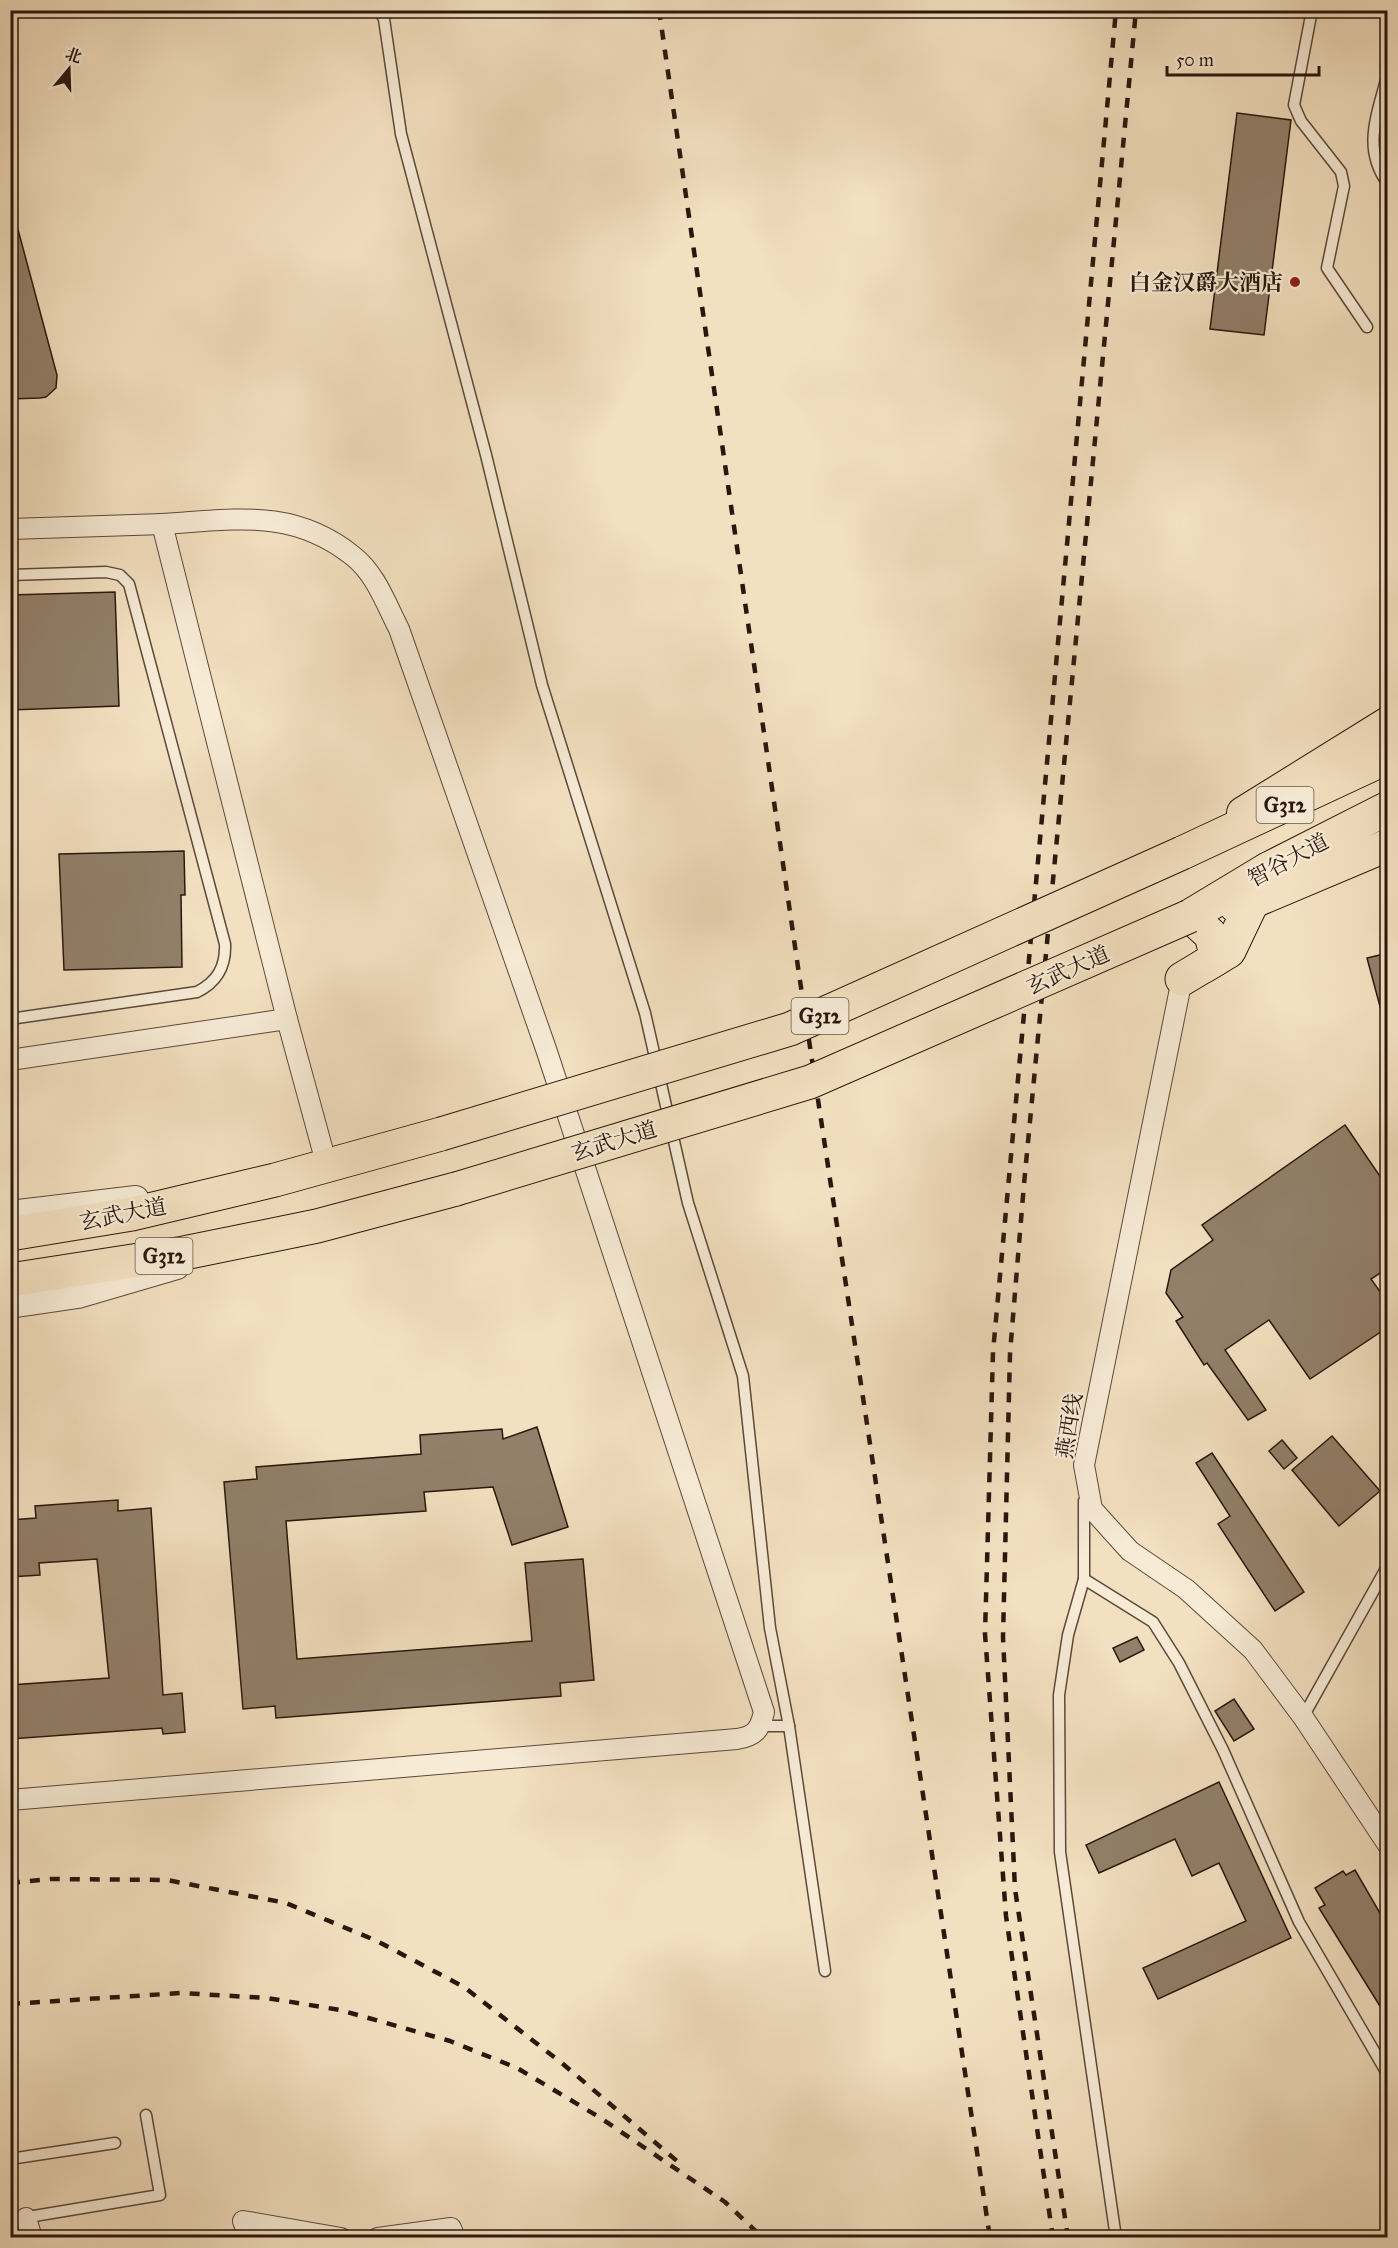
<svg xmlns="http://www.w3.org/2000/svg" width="1398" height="2248" viewBox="0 0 1398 2248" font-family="'IM FELL Great Primer','Noto Serif SC',serif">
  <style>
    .building { fill: #92806a; stroke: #29170d; stroke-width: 1.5 }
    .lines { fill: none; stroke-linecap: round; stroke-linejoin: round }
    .service-casing { stroke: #5c493a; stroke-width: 13 }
    .minor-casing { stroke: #5c493a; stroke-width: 22 }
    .tertiary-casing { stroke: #5c493a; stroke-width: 26 }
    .primary-casing { stroke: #29170d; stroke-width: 34 }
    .trunk-casing { stroke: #29170d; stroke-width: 35 }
    .service { stroke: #f7ebd6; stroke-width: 10 }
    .minor { stroke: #f7ebd6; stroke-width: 20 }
    .tertiary { stroke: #f7ebd6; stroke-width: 24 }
    .primary { stroke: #f3e0c0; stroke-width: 32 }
    .trunk { stroke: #f3e0c0; stroke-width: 33 }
    .rail { stroke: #29170d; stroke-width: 4.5; stroke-dasharray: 10 10; stroke-linecap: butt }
    .trunk-bridge-casing { stroke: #29170d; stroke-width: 35; stroke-linecap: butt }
    .trunk-bridge { stroke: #f3e0c0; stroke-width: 33 }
    .poi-dot { fill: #8f2418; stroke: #f7ebd6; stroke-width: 2 }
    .labels { text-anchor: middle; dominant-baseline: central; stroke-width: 4.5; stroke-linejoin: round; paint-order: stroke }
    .shield { fill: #f7ebd6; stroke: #675749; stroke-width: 1.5 }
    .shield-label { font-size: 21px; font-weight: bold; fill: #29170d }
    .poi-label { font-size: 22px; font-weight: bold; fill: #29170d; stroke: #f7ebd6; text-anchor: end }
    .street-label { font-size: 22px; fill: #29170d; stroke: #f7ebd6 }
  </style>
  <rect width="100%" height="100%" fill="#f3e0c0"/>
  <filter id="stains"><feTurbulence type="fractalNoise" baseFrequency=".00333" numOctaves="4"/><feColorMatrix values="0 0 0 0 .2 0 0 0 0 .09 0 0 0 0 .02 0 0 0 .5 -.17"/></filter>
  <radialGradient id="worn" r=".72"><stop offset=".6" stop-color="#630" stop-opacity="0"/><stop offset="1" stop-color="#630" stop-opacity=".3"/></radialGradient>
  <g class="building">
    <polygon points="1237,113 1291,120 1264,335 1210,329"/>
    <polygon points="16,222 57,375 56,388 46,397 40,398 10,399 10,223"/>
    <polygon points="115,592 119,706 10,710 10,595"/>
    <polygon points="184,851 185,895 181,895 182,967 64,970 59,854"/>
    <polygon points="1388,953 1388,1013 1382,1014 1367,958"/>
    <polygon points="1345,1125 1388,1188 1388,1268 1371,1279 1388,1303 1388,1327 1310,1379 1269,1320 1225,1350 1266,1410 1248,1420 1207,1363 1204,1365 1176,1321 1183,1317 1166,1293 1171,1270 1213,1240 1202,1225"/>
    <polygon points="537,1427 568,1527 512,1545 493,1487 424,1492 426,1511 286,1521 297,1659 532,1641 525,1563 583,1559 594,1680 560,1683 561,1696 276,1718 275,1706 243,1709 224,1482 257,1479 256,1467 421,1454 420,1435 502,1429 503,1439"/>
    <polygon points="1332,1436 1380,1491 1339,1526 1292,1470"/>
    <polygon points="1282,1440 1297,1458 1284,1469 1269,1451"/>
    <polygon points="1212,1453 1304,1592 1275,1611 1218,1524 1230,1516 1196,1463"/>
    <polygon points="118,1500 118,1511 151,1508 163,1695 182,1693 185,1732 163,1734 162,1728 10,1739 10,1685 109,1678 97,1559 39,1563 40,1575 10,1577 10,1520 36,1518 35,1506"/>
    <polygon points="1137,1637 1144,1650 1120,1662 1113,1648"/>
    <polygon points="1234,1699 1254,1729 1234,1741 1215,1711"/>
    <polygon points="1219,1782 1291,1938 1158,1999 1143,1968 1246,1921 1219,1863 1192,1876 1175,1839 1099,1873 1086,1845"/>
    <polygon points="1355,1870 1388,1927 1388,2019 1319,1908 1325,1905 1315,1888 1343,1871 1346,1875"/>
  </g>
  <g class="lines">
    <defs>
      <g id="service">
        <polyline points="379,10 384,19 401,134 486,455 542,685 645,1013 688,1203 743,1376 770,1628 789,1726 825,1971"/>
        <polyline points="1312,10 1294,105 1301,121 1341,172 1344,186 1327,268 1367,327"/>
        <path d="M1388,72C1378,114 1361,147 1388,184"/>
        <path d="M10,575L106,572L120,575L129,584L225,944C226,967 217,982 197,992L10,1019"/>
        <polyline points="1084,1501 1084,1579 1068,1635 1059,1695 1060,1852 1116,2238"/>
        <polyline points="1084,1579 1153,1622 1179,1663 1223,1750 1299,1922 1388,2075"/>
        <polyline points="1303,1717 1388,1565"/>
        <polyline points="761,1726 789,1726"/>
        <polyline points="10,2159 115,2143"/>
        <polyline points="10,2220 160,2195 146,2115"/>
      </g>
      <g id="minor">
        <polyline points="162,524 287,1019 327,1166"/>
        <path d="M10,529C61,527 111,526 161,524C233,520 292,507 353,556C376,574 386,604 399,629L546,1049L764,1712C760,1730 755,1736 737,1739L10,1800"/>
        <polyline points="1182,979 1084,1465 1092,1509 1130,1551 1186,1589 1253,1650 1303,1717 1388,1845"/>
        <polyline points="10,1060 287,1019"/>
        <polyline points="26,2218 32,2238"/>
        <polyline points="249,2238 243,2221 341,2238"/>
        <polyline points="378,2238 451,2228 455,2238"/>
      </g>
      <g id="tertiary">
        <polyline points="10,1213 136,1198"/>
        <polyline points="10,1306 78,1296 177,1267"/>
      </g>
      <g id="primary">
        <polyline points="1243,813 1388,723"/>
        <polyline points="1235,906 1253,902 1388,845"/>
      </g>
      <g id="trunk">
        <polyline points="1182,853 1388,757"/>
        <polyline points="1204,966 1229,951 1268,869"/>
        <polyline points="1182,979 1217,958 1211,935 1190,916 1268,869 1388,808"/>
        <polyline points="10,1234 132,1214 275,1180 441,1134"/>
        <polyline points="10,1280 184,1253 317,1226 456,1189"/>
      </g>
    </defs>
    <use href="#service" class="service-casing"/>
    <use href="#minor" class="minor-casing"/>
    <use href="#tertiary" class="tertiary-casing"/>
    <use href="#primary" class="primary-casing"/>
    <use href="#trunk" class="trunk-casing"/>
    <use href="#service" class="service"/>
    <use href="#minor" class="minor"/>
    <use href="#tertiary" class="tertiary"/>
    <use href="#primary" class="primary"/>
    <use href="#trunk" class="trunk"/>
    <g class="rail">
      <polyline points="659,10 799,974 990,2238"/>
      <polyline points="10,1883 51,1879 167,1880 286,1903 377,1941 464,1987 563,2064 677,2161"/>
      <polyline points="10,2004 181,1993 267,1998 340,2010 450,2041 517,2068 599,2117 725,2202 763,2238"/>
      <polyline points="1053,2238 1006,1916 985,1634 993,1352 1116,10"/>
      <polyline points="1068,2238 1015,1889 1003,1637 1010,1353 1024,1184 1136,10"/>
    </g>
    <defs>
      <g id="trunk-bridge">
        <polyline points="441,1134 790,1029 1182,853"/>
        <polyline points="456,1189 810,1082 1190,916"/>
      </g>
    </defs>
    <use href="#trunk-bridge" class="trunk-bridge-casing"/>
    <use href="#trunk-bridge" class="trunk-bridge"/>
  </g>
  <circle class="poi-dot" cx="1295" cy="282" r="6"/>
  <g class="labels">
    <g class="shield">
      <rect x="1256.5" y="787" width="57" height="36" rx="4.5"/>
      <rect x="791.5" y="998" width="57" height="36" rx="4.5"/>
      <rect x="135.5" y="1238" width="57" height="36" rx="4.5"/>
    </g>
    <g class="shield-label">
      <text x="1285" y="805">G312</text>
      <text x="820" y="1016">G312</text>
      <text x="164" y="1256">G312</text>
    </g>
    <g class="poi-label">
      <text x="1283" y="282">白金汉爵大酒店</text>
    </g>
    <g class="street-label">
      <text transform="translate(1288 860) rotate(-28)">智谷大道</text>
      <text transform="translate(1068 970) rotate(-24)">玄武大道</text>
      <text transform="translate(614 1141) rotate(-17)">玄武大道</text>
      <text transform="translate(123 1214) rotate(-11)">玄武大道</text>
      <text transform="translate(1069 1426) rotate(-81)">燕西线</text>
    </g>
  </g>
  <rect width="1398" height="2248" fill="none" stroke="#f3e0c0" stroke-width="36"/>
  <rect x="12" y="12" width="1374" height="2224" fill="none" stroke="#29170d" stroke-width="3"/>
  <rect x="18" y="18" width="1362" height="2212" fill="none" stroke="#29170d" stroke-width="1.5"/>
  <g transform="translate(69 69) rotate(19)" stroke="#f7ebd6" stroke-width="4.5" paint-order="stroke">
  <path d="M0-4.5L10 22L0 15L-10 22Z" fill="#29170d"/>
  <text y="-9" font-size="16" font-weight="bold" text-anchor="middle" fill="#29170d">北</text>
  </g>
  <path d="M1167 66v9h152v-9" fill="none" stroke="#29170d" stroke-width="3"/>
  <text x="1176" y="66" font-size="18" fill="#29170d" stroke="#f7ebd6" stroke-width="4.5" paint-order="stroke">50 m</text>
  <rect width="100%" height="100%" filter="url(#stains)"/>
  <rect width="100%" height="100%" fill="url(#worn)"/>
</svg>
